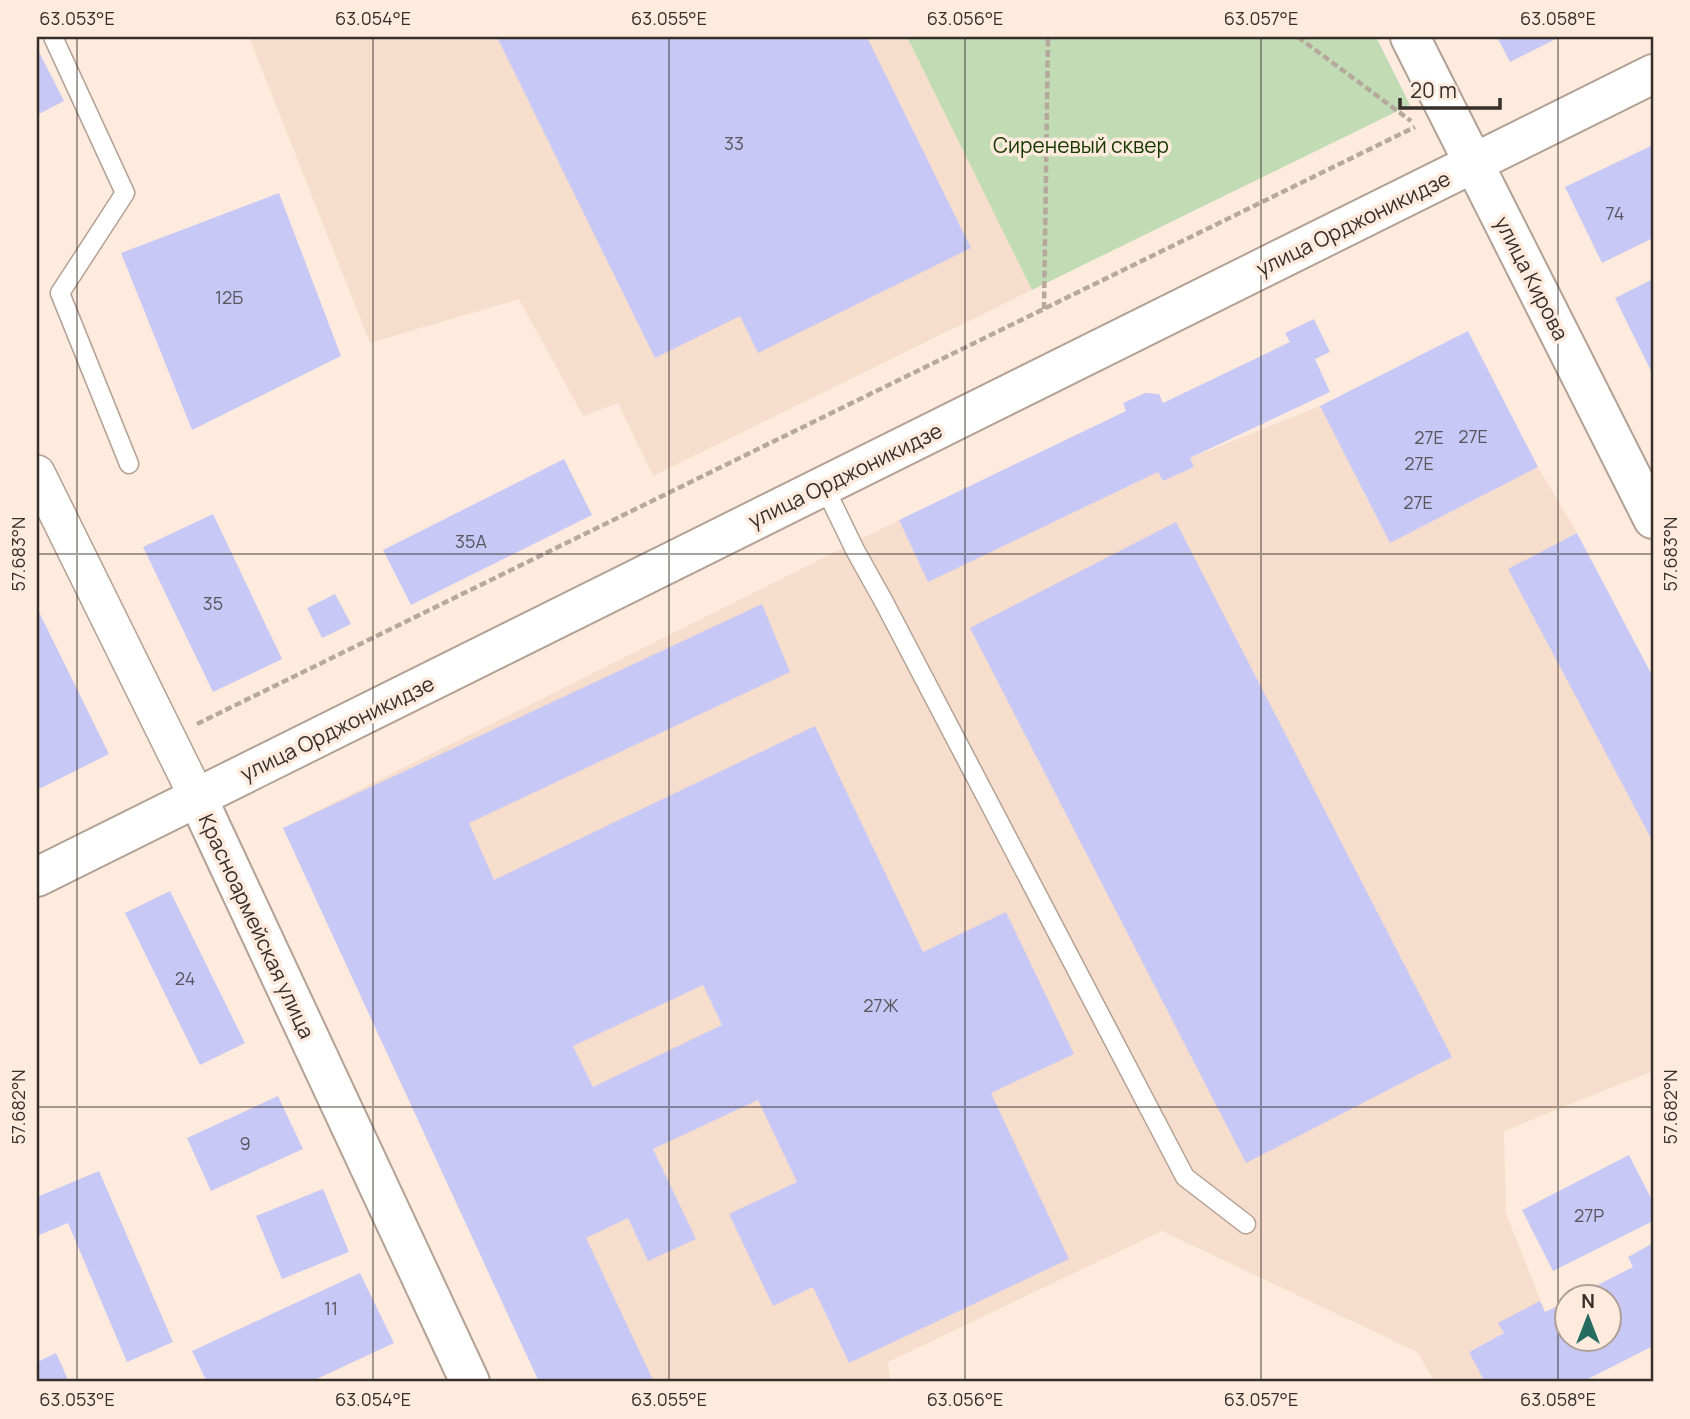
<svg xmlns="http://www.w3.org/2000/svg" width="1690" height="1419" viewBox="0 0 1690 1419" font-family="Manrope,sans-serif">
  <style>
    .built { fill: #f7decc }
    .green { fill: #c1dbb5 }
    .building { fill: #c7c8f6; fill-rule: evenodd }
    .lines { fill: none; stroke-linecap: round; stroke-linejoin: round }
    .lane-casing { stroke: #b2a194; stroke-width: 21 }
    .street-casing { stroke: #b2a194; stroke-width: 38 }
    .secondary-casing { stroke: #b2a194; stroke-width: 42 }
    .primary-casing { stroke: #b2a194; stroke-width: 42 }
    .path { stroke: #b7a89e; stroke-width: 4.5; stroke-dasharray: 7 3.5; stroke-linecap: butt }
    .lane { stroke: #fff; stroke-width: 18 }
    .street { stroke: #fff; stroke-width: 35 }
    .secondary { stroke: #fff; stroke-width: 38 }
    .primary { stroke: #fff; stroke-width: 38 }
    .ticks { fill: none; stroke: #352e29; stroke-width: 2; stroke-opacity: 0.45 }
    .labels { text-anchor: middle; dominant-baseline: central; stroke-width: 7; stroke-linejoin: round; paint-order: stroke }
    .number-label { font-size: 18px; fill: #5a545c }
    .park-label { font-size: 21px; fill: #163800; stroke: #feebdd }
    .street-label { font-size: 21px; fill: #352e29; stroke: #feebdd }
    .neatline { fill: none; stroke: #352e29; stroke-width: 2.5 }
    .ticks-label { font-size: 18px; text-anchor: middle; fill: #352e29 }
  </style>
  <rect width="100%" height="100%" fill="#feebdd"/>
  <g class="built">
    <polygon points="249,37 907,37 1032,290 653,476 618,403 583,416 519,299 370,343"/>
    <polygon points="1320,406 1390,543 1538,467 1577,533 1509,569 1653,842 1653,1071 1504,1131 1506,1213 1545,1312 1539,1302 1499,1323 1504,1333 1470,1351 1485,1382 1435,1382 1417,1352 1162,1231 888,1362 890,1382 540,1382 283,828 899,520 929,581 1158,472 1163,481 1194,467 1190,458"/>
  </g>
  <polygon class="green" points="907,37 1376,37 1410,105 1032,290"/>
  <g class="building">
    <polygon points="497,37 867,37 971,248 758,353 740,316 655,358"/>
    <polygon points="1497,37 1560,37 1510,62"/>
    <polygon points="37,48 64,101 37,115"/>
    <polygon points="1653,145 1653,238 1602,263 1565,187"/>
    <polygon points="279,193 341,356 192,430 121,253"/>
    <polygon points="1653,279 1653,375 1615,298"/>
    <polygon points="1314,319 1330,352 1315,359 1330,392 1190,458 1194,467 1163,481 1158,472 928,582 899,520 1126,411 1123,403 1145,393 1159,394 1163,403 1290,342 1285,333"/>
    <polygon points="1468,331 1538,467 1390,543 1320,406"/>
    <polygon points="564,459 592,515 411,605 383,550"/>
    <polygon points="213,514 282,659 213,692 143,547"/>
    <polygon points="1176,522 1452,1057 1246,1163 970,628"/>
    <polygon points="1577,533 1653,677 1653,842 1508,569"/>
    <polygon points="335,594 351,624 322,638 307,608"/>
    <path d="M762,604L790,672L469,823L494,880L815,726L923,952L1006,912L1074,1054L991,1093L1069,1259L849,1363L813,1287L773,1306L729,1214L797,1182L758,1100L653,1149L696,1239L648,1261L628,1218L586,1238L654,1382H539L283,828ZM703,985L722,1025L593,1087L573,1046Z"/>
    <polygon points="37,608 109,754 37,790"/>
    <polygon points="170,891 245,1043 200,1065 125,913"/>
    <polygon points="278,1096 303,1149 211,1191 187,1138"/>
    <polygon points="1629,1155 1653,1202 1653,1221 1553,1271 1522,1210"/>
    <polygon points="99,1171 173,1342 127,1362 68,1223 37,1236 37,1197"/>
    <polygon points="323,1189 349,1252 282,1279 256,1216"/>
    <polygon points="1653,1243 1653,1346 1582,1382 1485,1382 1469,1352 1504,1333 1498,1323 1540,1301 1545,1312 1568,1301 1568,1338 1610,1338 1610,1296 1576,1296 1633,1267 1628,1257"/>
    <polygon points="360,1273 394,1343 310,1382 207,1382 192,1351"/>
    <polygon points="56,1353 69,1382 37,1382 37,1362"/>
  </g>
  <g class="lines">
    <defs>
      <g id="lane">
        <polyline points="53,37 125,193 60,293 129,464"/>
        <polyline points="824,486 855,550 884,602 1185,1177 1246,1224"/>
      </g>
      <polyline id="street" points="37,473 197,797"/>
      <g id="secondary">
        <polyline points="197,797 470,1382"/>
        <polyline points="37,877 1653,74"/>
      </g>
      <polyline id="primary" points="1410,37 1653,519"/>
    </defs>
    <use href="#lane" class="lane-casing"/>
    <use href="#street" class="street-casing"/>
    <use href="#secondary" class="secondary-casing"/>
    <use href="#primary" class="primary-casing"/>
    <g class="path">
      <polyline points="1298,37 1411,121"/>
      <polyline points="1044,309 1048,37"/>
      <polyline points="197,724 1415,127"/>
    </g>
    <use href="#lane" class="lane"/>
    <use href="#street" class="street"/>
    <use href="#secondary" class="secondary"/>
    <use href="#primary" class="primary"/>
  </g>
  <path class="ticks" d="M77,37V1382M373,37V1382M669,37V1382M965,37V1382M1261,37V1382M1558,37V1382M37,554H1653M37,1107H1653"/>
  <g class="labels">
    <g class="number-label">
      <text x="734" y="143">33</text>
      <text x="1615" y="213">74</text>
      <text x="229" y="297">12Б</text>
      <text x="1473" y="436">27Е</text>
      <text x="1429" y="437">27Е</text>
      <text x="1419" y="463">27Е</text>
      <text x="1418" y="502">27Е</text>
      <text x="471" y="541">35А</text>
      <text x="213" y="603">35</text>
      <text x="185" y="978">24</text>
      <text x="881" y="1005">27Ж</text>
      <text x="245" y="1143">9</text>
      <text x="1589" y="1215">27Р</text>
      <text x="331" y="1308">11</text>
    </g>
    <g class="park-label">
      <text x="1081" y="145">Сиреневый сквер</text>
    </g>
    <g class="street-label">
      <text transform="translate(1353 223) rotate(-26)">улица Орджоникидзе</text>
      <text transform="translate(1532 278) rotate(63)">улица Кирова</text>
      <text transform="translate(845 475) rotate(-26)">улица Орджоникидзе</text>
      <text transform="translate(337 728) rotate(-26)">улица Орджоникидзе</text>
      <text transform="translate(257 926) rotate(65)">Красноармейская улица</text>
    </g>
  </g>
  <rect width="1690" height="1419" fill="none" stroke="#feebdd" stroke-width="77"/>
  <g transform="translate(1588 1318)"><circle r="33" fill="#feebdd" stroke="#ae9f95" stroke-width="2"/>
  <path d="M0-5L12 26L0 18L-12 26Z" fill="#256b5f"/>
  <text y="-10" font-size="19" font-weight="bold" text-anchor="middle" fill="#352e29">N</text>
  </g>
  <path d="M1400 98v10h100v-10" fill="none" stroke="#352e29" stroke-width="3.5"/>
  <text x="1410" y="98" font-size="21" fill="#352e29" stroke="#feebdd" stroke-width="5" paint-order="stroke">20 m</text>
  <rect x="38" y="38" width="1614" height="1342" class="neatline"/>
  <g class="ticks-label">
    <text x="77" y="25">63.053°E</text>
    <text x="373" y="25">63.054°E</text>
    <text x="669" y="25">63.055°E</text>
    <text x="965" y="25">63.056°E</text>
    <text x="1261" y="25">63.057°E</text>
    <text x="1558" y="25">63.058°E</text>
    <text transform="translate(19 554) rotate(-90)" y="6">57.683°N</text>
    <text transform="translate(1671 554) rotate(-90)" y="6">57.683°N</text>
    <text transform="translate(19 1107) rotate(-90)" y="6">57.682°N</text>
    <text transform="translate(1671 1107) rotate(-90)" y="6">57.682°N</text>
    <text x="77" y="1406">63.053°E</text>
    <text x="373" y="1406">63.054°E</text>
    <text x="669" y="1406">63.055°E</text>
    <text x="965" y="1406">63.056°E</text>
    <text x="1261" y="1406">63.057°E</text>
    <text x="1558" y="1406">63.058°E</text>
  </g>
</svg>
